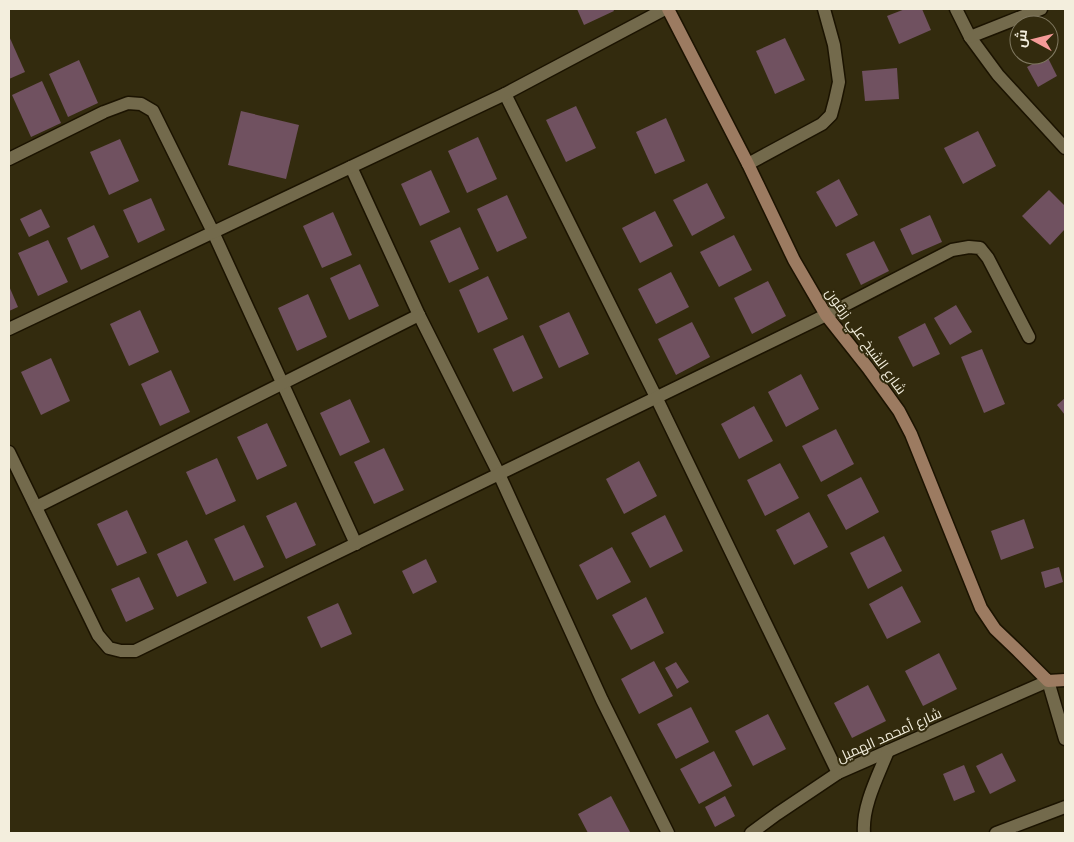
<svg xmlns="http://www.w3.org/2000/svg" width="1074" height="842" viewBox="0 0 1074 842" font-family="Mulish,Cairo,sans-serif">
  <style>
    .building { fill: #705160 }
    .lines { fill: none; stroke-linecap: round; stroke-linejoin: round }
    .street-casing { stroke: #1b1300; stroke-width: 15 }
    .secondary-casing { stroke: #1b1300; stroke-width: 15 }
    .street { stroke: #736a4c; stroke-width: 12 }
    .secondary { stroke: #9c7b61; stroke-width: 12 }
    .labels { text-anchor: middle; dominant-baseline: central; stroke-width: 4; stroke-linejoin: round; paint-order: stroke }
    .street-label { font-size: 14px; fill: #f3eedd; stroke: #332b0e }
  </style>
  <rect width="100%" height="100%" fill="#332b0e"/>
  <g class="building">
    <polygon points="577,9 613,9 614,11 584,25"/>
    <polygon points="905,9 922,9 931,30 899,44 887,16"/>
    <polygon points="9,36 25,72 9,79"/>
    <polygon points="785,38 805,80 775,94 756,51"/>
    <polygon points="1047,56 1057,76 1038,87 1027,67"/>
    <polygon points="79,60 98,103 68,117 49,74"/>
    <polygon points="897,68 899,99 865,101 862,71"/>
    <polygon points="42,81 61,123 31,137 12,95"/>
    <polygon points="576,106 596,148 566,162 546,120"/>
    <polygon points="241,111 299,125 286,179 228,165"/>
    <polygon points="666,118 685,161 655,174 636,132"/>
    <polygon points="978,131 996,166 963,184 944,148"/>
    <polygon points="478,137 497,179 467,193 448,151"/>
    <polygon points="120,139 139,181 109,195 90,152"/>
    <polygon points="431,170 450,212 420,226 401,184"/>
    <polygon points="839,179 858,215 836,227 816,192"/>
    <polygon points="707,183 725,218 692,236 673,200"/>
    <polygon points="1049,190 1065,206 1065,229 1050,245 1022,216"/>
    <polygon points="507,195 527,238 497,252 477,209"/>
    <polygon points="151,198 165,230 138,243 123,210"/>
    <polygon points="41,209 50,227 29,237 20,219"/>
    <polygon points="655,211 673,246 640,263 622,228"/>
    <polygon points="333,212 352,255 322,268 303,226"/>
    <polygon points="930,215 942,242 912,255 900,229"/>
    <polygon points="94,225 109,257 81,270 67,238"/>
    <polygon points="460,227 479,269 449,283 430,241"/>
    <polygon points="734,235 752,270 719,287 700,252"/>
    <polygon points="48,240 68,282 38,296 18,253"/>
    <polygon points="874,241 889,271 861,285 846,254"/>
    <polygon points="360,264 379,306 349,320 330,278"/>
    <polygon points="671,272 689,307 656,324 638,289"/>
    <polygon points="488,276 508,319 478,333 459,290"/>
    <polygon points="768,281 786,316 752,334 734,298"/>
    <polygon points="9,286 18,307 9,311"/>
    <polygon points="308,294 327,337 297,351 278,308"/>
    <polygon points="956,305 972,332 950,345 934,318"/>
    <polygon points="140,310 159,352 129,366 110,324"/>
    <polygon points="569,312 589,354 559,368 539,326"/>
    <polygon points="692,322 710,357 676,375 658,339"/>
    <polygon points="925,323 940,354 913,367 898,337"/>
    <polygon points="523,335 543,378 513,392 493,349"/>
    <polygon points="982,349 1005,404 984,413 961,357"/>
    <polygon points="51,358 70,401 41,415 21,372"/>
    <polygon points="171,370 190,412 160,426 141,384"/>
    <polygon points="801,374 819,409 786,427 768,392"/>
    <polygon points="1065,398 1065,415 1057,405"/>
    <polygon points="350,399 370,442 340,456 320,413"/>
    <polygon points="754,406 773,441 739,459 721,424"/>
    <polygon points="267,423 287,466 257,480 237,437"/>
    <polygon points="836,429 854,464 821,482 802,446"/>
    <polygon points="384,448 404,490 374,504 354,462"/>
    <polygon points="217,458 236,501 206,515 186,472"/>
    <polygon points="639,461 657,496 624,514 606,479"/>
    <polygon points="780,463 799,498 765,516 747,480"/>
    <polygon points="861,477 879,512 846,530 827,495"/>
    <polygon points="296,502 316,545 286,559 266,516"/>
    <polygon points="127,510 147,553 117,566 97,524"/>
    <polygon points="809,512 828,547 794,565 776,530"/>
    <polygon points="665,515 683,551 650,568 631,533"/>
    <polygon points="1024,519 1034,548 1001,560 991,531"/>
    <polygon points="244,525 264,567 234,581 214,539"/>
    <polygon points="884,536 902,571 868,589 850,553"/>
    <polygon points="187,540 207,583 177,597 157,554"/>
    <polygon points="612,547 631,582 597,600 579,565"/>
    <polygon points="426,559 437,582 413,594 402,571"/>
    <polygon points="1059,567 1063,582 1045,588 1041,572"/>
    <polygon points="139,577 154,609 126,622 111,589"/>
    <polygon points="902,586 921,622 887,639 869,604"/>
    <polygon points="646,597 664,633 631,650 612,615"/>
    <polygon points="338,603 352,634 321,648 307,617"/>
    <polygon points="939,653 957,689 923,706 905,671"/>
    <polygon points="654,661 673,696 639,714 621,679"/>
    <polygon points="676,662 689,682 677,689 665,668"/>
    <polygon points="868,685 886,721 852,738 834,703"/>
    <polygon points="691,707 709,742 676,759 657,724"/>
    <polygon points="768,714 786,749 753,766 735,731"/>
    <polygon points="714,751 732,786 699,804 680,769"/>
    <polygon points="1002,753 1016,781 990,794 976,766"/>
    <polygon points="964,765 975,792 954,801 943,774"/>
    <polygon points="611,796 630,832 627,833 588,833 578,814"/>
    <polygon points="725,796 735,816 715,827 705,807"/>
  </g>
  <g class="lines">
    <defs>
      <g id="street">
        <polyline points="956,9 970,37 998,75 1065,148"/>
        <polyline points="970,37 1041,9"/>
        <polyline points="505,94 656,397 838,773"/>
        <polyline points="9,159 104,112 128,103 141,104 153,111 213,232 356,544"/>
        <polyline points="748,164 822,124 831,115 835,100 839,82 834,45 824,9"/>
        <polyline points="351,167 419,315 499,474 602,700 668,833"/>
        <polyline points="9,329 505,94 665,9"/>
        <polyline points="9,452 98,635 109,648 121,651 135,651 826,315 952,250 969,247 980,248 988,258 1029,337"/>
        <polyline points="36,507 419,315"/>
        <polyline points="751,833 777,814 838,773 1048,681 1065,739"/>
        <path d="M864,833C862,806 878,776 888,751"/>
        <polyline points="996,833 1065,807"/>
      </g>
      <polyline id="secondary" points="668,9 748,164 794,260 826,315 868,368 899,411 911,434 981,608 995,629 1018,651 1048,681 1065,680"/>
    </defs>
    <use href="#street" class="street-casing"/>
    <use href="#secondary" class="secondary-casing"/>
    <use href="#street" class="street"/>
    <use href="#secondary" class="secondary"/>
  </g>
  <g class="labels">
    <g class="street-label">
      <text transform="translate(866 341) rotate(54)">شارع الشيخ علي زرقون</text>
      <text transform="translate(889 735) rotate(-24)">شارع أمحمد الهميل</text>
    </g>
  </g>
  <rect width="1074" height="842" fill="none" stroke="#f3eedd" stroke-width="20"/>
  <g transform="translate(1034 40) rotate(277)"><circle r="24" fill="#332b0e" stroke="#807961"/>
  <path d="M0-4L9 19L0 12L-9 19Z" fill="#f59b98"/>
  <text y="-8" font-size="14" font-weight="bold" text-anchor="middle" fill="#f3eedd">ش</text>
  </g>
</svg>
